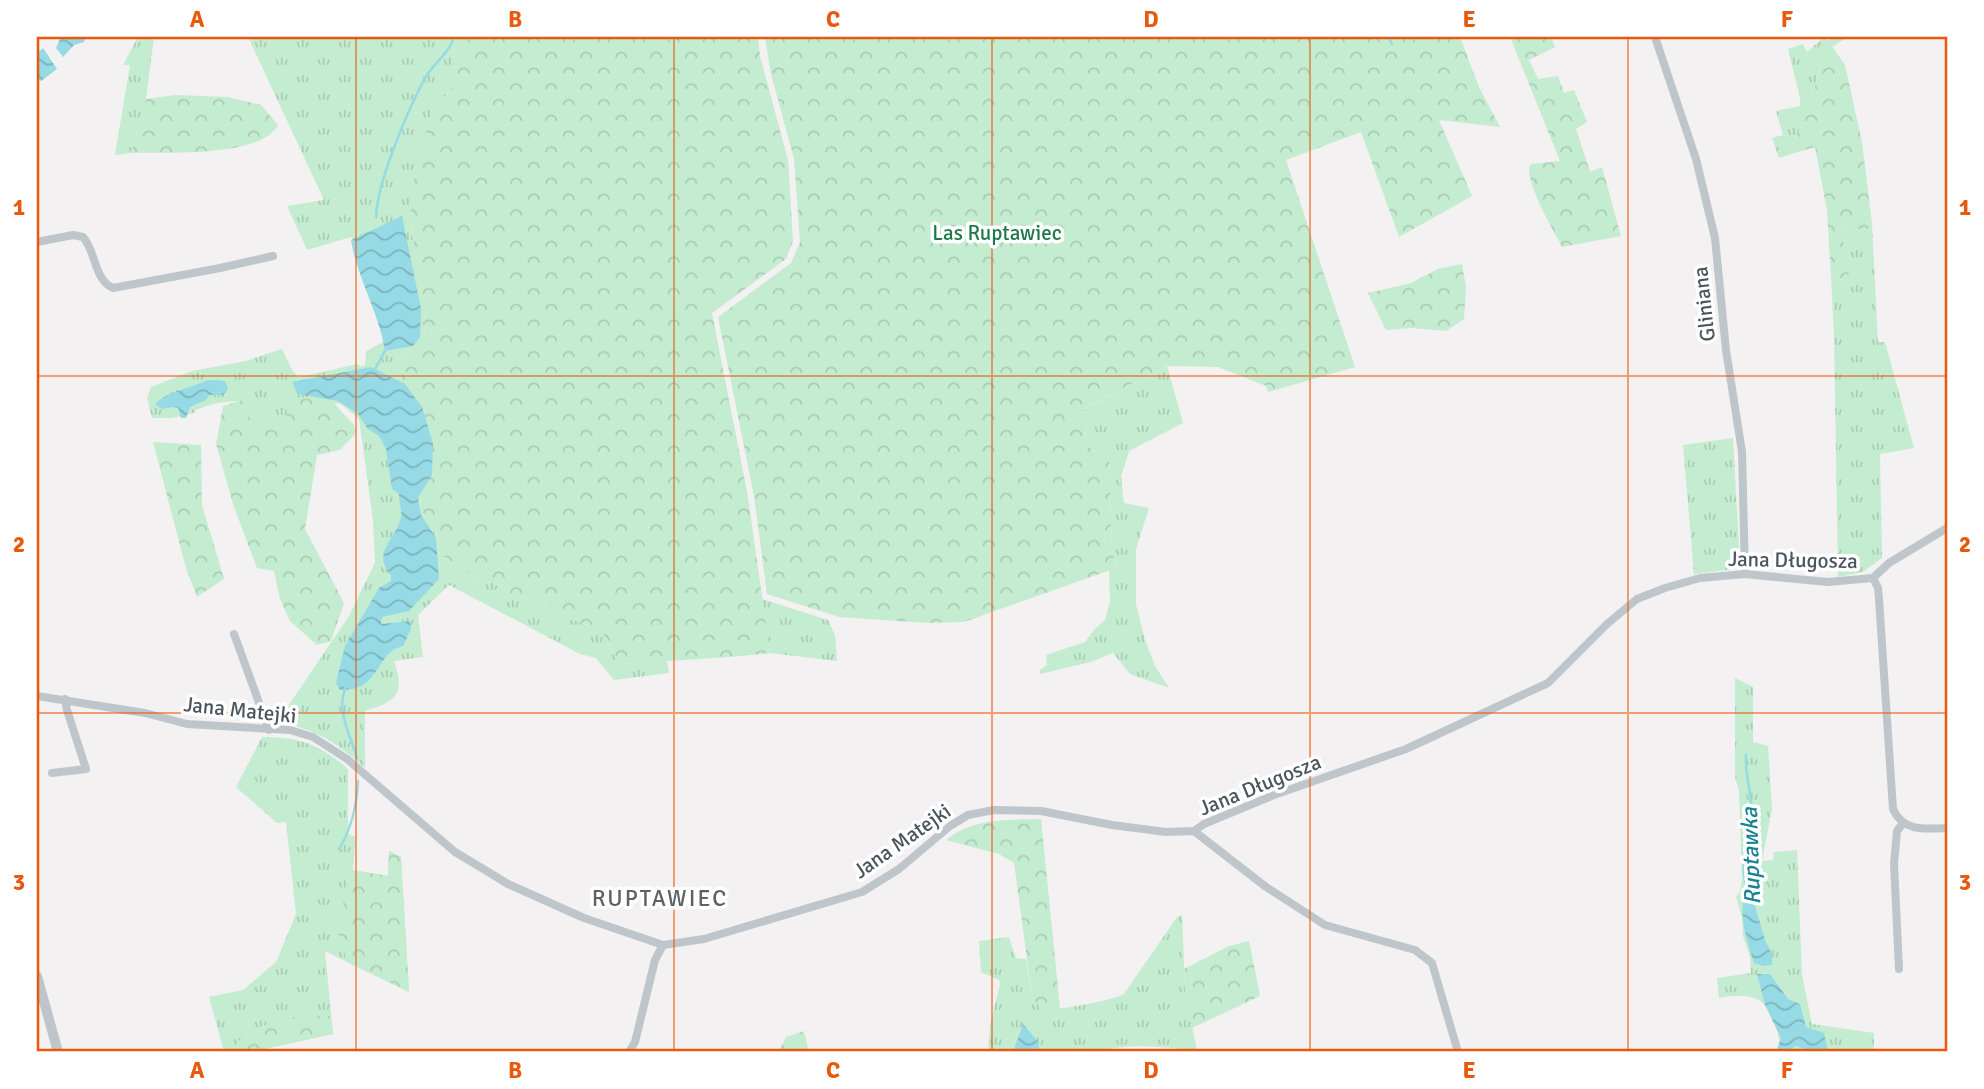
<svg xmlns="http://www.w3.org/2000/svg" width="1984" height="1089" viewBox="0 0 1984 1089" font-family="Signika,sans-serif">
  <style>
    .grass { fill: url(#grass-tufts) }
    .forest { fill: url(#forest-crowns) }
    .water { fill: url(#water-waves) }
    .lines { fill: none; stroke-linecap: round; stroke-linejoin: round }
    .stream { stroke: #95dae5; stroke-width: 2.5 }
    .minor { stroke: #bec6cc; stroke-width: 8 }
    .tertiary { stroke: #bec6cc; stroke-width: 10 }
    .grid { fill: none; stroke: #e8590c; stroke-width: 2; stroke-opacity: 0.55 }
    .labels { text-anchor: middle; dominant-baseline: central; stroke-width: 7; stroke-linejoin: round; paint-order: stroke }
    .park-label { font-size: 21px; fill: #207946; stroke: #fff }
    .street-label { font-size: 21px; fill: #4a555d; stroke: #fff }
    .water-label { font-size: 23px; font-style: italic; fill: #198292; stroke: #fff }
    .neighbourhood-label { font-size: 23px; letter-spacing: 2px; fill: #5e6265; stroke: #fff }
    .neatline { fill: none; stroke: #e8590c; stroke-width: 2.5 }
    .grid-label { font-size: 23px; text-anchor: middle; font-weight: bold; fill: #e8590c }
  </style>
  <defs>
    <pattern id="grass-tufts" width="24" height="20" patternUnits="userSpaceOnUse" patternTransform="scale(1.75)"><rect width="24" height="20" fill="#c4ecd0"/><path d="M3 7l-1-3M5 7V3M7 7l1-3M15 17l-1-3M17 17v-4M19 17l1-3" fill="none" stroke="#aaccb5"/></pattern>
    <pattern id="forest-crowns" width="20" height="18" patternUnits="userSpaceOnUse" patternTransform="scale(1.75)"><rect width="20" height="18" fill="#c4ecd0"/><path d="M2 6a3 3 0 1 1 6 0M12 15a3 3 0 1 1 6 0" fill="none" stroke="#aaccb5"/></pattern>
    <pattern id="water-waves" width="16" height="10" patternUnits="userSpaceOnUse" patternTransform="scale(1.75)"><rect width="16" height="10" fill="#95dae5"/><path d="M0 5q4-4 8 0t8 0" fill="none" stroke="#7cb4bd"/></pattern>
  </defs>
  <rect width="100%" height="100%" fill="#f3f1f1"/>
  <g class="grass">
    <polygon points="138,37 154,37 146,99 131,153 115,155 130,65 123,65"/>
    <path d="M248,37H480L455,44L452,87L430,117L410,222L425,306L424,342L401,357L427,445L419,507L436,529L438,552L471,576L493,583L517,597L546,603L567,618L601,630L620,664L667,660L669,673L614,680L596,658L580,654L449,585L418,615L423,657L394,661C406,695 395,702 365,711V768C333,740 319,732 278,721L349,616L375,563L373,520L359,419L341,404L288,398L287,420L262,425L251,424L245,400L217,403L197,409L194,413L172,418H152L147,398L151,387L192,371L246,361L282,349L292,370L299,377L358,364L360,367L365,365L366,351L385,341L358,245L351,237L307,250L287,206L324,200Z"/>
    <polygon points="1824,37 1828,41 1832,37 1848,37 1824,52 1809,109 1788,155 1779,158 1772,138 1783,135 1776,111 1800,106 1800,98 1788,49 1803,44 1807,52"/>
    <polygon points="1872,224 1878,342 1885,342 1914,448 1880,454 1882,558 1863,572 1838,577 1834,335 1831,276 1849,282 1841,228 1867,230"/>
    <polygon points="1167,366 1183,423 1129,451 1121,477 1124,503 1149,508 1136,549 1136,604 1145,640 1155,666 1169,688 1130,674 1113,653 1091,662 1040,674 1040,670 1047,665 1046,655 1085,642 1093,631 1105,620 1110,601 1109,570 1116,567 1112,549 1109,461 1084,443 1089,413 1082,410"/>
    <polygon points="1733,438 1740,566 1735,569 1694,574 1683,445"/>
    <polygon points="762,599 828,620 835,635 837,661 770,653"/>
    <path d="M1735,678L1753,687V742L1768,746L1772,809L1762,861L1773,860L1774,852L1797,850L1802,975L1812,1024L1874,1033V1052H1775L1781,1047C1772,1007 1765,989 1719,998L1717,978L1751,973L1750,957L1743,936L1742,917L1736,897L1740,891L1742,879L1739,791L1735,777Z"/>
    <path d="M262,737C300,737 319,744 348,769V834L356,837L353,870L388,876L389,851L401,857L409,992L325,951L333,1034L250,1052H224L209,997L243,990L276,962L296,914L286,822L277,823L236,787Z"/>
    <path d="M1182,915L1185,989L1197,1051C1164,1047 1130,1042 1098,1052H988L990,1025L1000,984L999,980L981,972L979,941L1009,937L1016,958L1026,959L1032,996C1039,1000 1049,1007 1058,1008C1068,1009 1116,999 1124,994L1177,917Z"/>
  </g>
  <g class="forest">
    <path d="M480,37H758L760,56L788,160L793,241L786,259L712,313L748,497L770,653C720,659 670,660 620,664L601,630L566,618L546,603L517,597L493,583L471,576L438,552L436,529L419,507L427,445L401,357L424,341L425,306L410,222L412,188L430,117L452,87L455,43Z"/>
    <polygon points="765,37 1460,37 1479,87 1500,127 1439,120 1472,196 1399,237 1361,132 1286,160 1355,367 1268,392 1266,386 1218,367 1167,366 1083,409 1089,413 1084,443 1109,461 1112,549 1116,568 964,622 928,623 839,617 767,594 754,496 718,317 791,263 800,242 794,159 771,74"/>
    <path d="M1510,37H1551L1555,47L1529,60L1538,79L1558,76L1564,93L1574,90L1587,122L1576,129L1590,172L1602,167L1621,236L1562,247C1551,225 1528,189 1529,166L1532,164L1560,161Z"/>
    <polygon points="1832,46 1845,65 1862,142 1872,224 1867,230 1841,228 1850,282 1831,276 1827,210 1815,147 1788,155 1809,109 1824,52"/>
    <path d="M176,95L227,97L261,105L278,125C260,158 166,152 131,153L146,99Z"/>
    <polygon points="1462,264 1466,287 1464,319 1446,331 1411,328 1386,330 1368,293 1411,283 1438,269"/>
    <polygon points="288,397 332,401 354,425 356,433 340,450 317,455 305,529 344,603 331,641 317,645 290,621 280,599 274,571 257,568 234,507 216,444 223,406 245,399 251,424 286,420"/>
    <polygon points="153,442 201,445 202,505 224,579 197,597 186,568"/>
    <path d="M1041,819L1060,1008L1042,1011L1032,996L1014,863L999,854L946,840C973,818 1007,820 1041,819Z"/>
    <polygon points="389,851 401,857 409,992 347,962 337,927 352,870 388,876"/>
    <polygon points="1249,941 1260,996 1192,1028 1185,989 1184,969 1229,946"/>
    <polygon points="331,1016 333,1034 250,1052 230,1052 248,1030 293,1017"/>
    <polygon points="804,1031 809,1052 778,1052 786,1037"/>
  </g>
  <g class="water">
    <polygon points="61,37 86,37 84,42 74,45 63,57 56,48"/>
    <polygon points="43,48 57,69 41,81 37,80 37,53"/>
    <path d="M402,216L421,309L420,337L413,346L385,351C379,312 357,278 351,240Z"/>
    <path d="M371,367L405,384L422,407L433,443L432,475L418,498L421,515L436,538L439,579L409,611L382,617L381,624L410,621L411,629L403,646C374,653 382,691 340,690L336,683L345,646L379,588L391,581V575C370,553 398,537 401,517C402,510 399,501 399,494L392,489L386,449L379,436L367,428L358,414L338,401L298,394L292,382Z"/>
    <path d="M208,380L225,381L228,389L223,395H209L206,400L190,407L186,418H181L178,408L173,407L162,409L155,404C170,390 189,389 208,380Z"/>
    <path d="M1747,849L1752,850L1759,862L1757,870L1758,889L1747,890C1742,878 1740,861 1747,849Z"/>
    <path d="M1745,899L1755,906L1765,940L1772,954V965L1763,966L1754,963C1749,947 1737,913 1745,899Z"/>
    <polygon points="1757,974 1770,974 1788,999 1800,1004 1806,1027 1824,1033 1828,1052 1810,1052 1797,1046 1792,1048 1791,1052 1776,1052 1781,1038 1765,1005"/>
    <polygon points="1023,1024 1039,1043 1038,1052 1013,1052"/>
  </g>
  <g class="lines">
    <g class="stream">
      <polyline points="1388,37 1392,44"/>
      <path d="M376,217C377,183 407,112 424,80C432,64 449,54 454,37"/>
      <polyline points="375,369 385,351"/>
      <path d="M346,687C335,710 351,736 357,758"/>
      <path d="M1746,755C1745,772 1748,777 1750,794C1753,812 1753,833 1750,851"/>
      <path d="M339,849C351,830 357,804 358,781"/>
      <polyline points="1748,903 1749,889"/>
      <polyline points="1826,1049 1834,1052"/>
    </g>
    <g class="minor">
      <polyline points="1655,37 1696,159 1715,238 1726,350 1742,452 1745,574"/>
      <path d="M37,242L73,235L83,237C96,251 94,280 113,288L220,268L273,256"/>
      <path d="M1873,578L1878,588L1879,599L1893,809C1903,832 1926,829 1947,828"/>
      <polyline points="1873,578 1889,563 1947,528"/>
      <polyline points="234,634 269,730"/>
      <polyline points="37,696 145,713 187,724 290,730 313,737 347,759 455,852 485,870 508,884 584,918 663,945 704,939 862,892 899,869 950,826 968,815 994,810 1041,811 1112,825 1166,832 1194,831 1266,887 1325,925 1415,950 1432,963 1458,1052"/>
      <polyline points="52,773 86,769 67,710 65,699"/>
      <polyline points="1194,831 1204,824 1274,795 1406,749 1548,683 1607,624 1637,599 1665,588 1700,578 1745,574 1828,582 1873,578"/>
      <polyline points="1899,969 1894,864 1897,831 1903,823"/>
      <polyline points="629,1052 635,1042 655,960 663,945"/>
    </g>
    <polyline class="tertiary" points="37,976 58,1052"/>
  </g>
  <path class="grid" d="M356,37V1052M674,37V1052M992,37V1052M1310,37V1052M1628,37V1052M37,376H1947M37,713H1947"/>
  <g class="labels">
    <g class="park-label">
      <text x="997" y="233">Las Ruptawiec</text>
    </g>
    <g class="street-label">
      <text transform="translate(1704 304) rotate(-96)">Gliniana</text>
      <text transform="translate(1793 560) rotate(1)">Jana Długosza</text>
      <text transform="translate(240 710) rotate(6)">Jana Matejki</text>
      <text transform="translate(1260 785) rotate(-22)">Jana Długosza</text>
      <text transform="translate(902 841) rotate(-35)">Jana Matejki</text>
    </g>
    <g class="water-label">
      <text transform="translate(1751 856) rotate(-92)">Ruptawka</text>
    </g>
    <g class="neighbourhood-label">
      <text x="660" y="898">RUPTAWIEC</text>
    </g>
  </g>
  <rect width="1984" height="1089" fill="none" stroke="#ffffff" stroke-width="77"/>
  <rect x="38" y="38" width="1908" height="1012" class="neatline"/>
  <g class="grid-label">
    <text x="197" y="27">A</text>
    <text x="515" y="27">B</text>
    <text x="833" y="27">C</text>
    <text x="1151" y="27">D</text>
    <text x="1469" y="27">E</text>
    <text x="1787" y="27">F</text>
    <text x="19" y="215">1</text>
    <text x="1965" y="215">1</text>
    <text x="19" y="552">2</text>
    <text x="1965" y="552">2</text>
    <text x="19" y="890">3</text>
    <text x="1965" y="890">3</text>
    <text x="197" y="1078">A</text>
    <text x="515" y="1078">B</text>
    <text x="833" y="1078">C</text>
    <text x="1151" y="1078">D</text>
    <text x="1469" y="1078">E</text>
    <text x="1787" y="1078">F</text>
  </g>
</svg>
